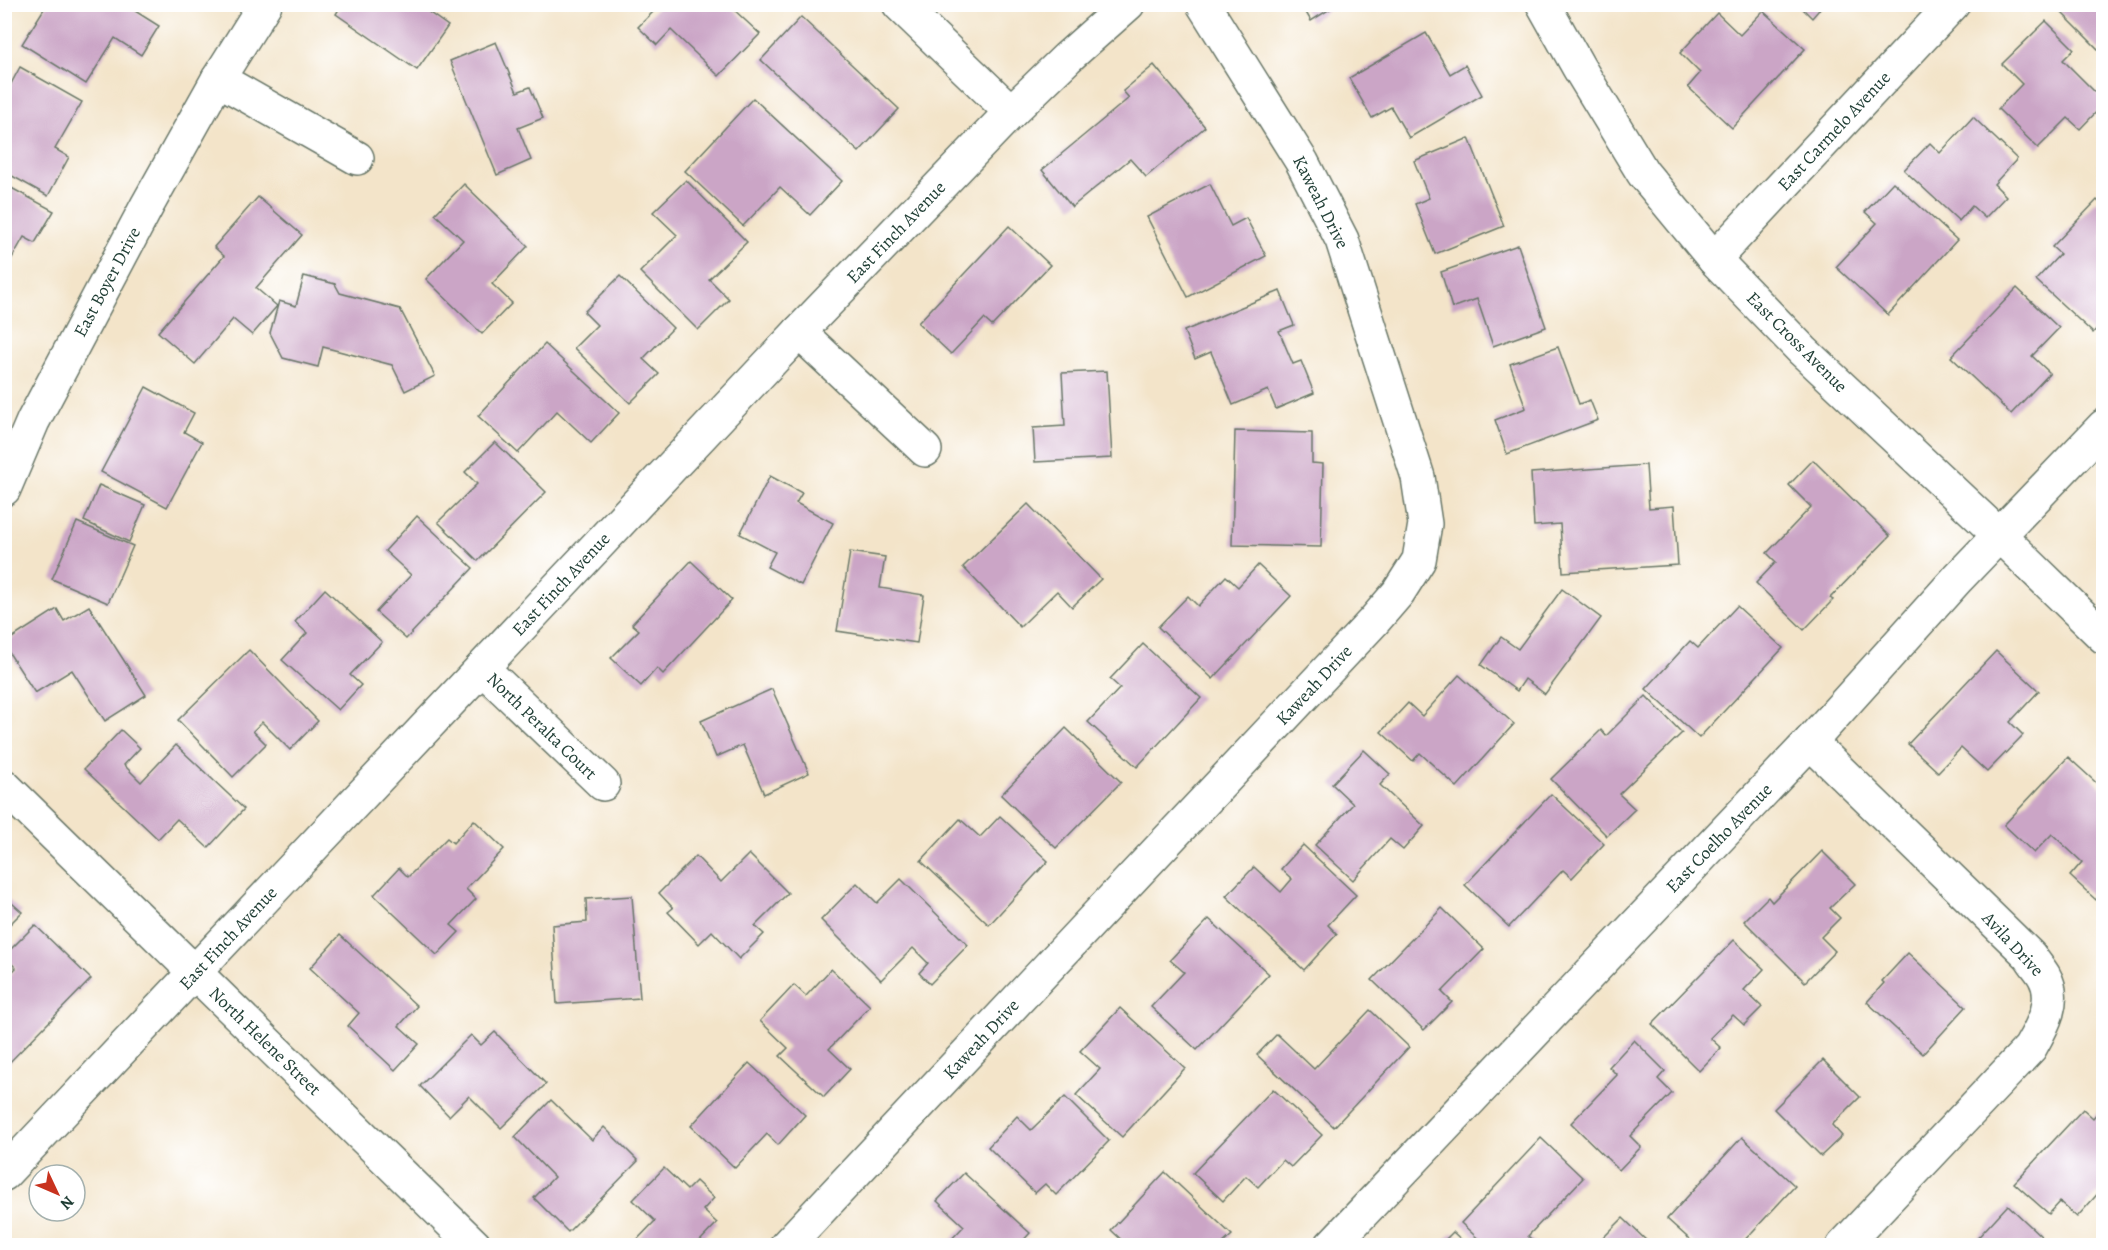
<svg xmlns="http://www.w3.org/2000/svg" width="2108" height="1250" viewBox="0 0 2108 1250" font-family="Alegreya,serif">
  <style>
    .building { fill: #cba5c6 }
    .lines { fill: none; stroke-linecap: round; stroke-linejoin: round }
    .minor-casing { stroke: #697768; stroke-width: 36 }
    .tertiary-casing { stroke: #697768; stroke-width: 36 }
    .minor { stroke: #fff; stroke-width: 33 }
    .tertiary { stroke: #fff; stroke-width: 33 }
    .labels { text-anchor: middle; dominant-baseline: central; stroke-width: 6; stroke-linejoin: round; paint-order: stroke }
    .street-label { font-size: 18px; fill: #1f3d34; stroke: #fff }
  </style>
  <rect width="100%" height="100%" fill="#fff"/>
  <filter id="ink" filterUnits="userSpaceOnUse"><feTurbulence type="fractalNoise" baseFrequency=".0167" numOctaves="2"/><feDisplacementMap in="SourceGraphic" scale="12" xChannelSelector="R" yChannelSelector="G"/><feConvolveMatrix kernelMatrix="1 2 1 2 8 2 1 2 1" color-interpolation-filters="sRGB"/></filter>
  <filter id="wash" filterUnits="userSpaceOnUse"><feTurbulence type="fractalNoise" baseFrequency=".008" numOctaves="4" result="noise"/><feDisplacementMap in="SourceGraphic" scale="24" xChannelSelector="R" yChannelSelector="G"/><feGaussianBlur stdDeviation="1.35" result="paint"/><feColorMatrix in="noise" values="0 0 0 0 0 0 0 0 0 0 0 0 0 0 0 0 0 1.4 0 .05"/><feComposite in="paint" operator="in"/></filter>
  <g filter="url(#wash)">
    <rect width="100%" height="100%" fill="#f3e4c9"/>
    <g id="blocks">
      <g class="building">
        <polygon points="47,4 124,4 159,26 141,55 115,38 86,84 22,44"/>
        <polygon points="342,4 417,4 448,26 417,70 336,14"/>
        <polygon points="655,4 735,4 732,8 760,34 719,76 671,30 657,45 638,27 658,7"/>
        <polygon points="1301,4 1338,4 1311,21"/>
        <polygon points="1798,4 1824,4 1812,18"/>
        <polygon points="2058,4 2103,4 2103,47 2100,51 2056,7"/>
        <polygon points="1763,11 1805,49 1732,128 1688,87 1700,73 1680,53 1717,13 1740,35"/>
        <polygon points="801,17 899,109 859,152 761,60"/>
        <polygon points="2046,21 2074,49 2063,60 2103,100 2103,105 2080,129 2068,118 2038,148 1998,109 2022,84 2002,64"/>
        <polygon points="1426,33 1450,74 1465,65 1482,95 1409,138 1391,107 1372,118 1349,78"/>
        <polygon points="496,42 517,92 530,87 543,118 518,128 531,160 497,175 450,61"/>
        <polygon points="1154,65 1205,127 1146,177 1130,159 1072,207 1042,170 1129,98 1123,91"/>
        <polygon points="20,67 82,102 55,149 69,157 48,196 5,172 5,95"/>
        <polygon points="753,98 842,181 810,215 780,187 743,226 685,171"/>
        <polygon points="1973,117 2017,159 1994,184 2006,196 1985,218 1972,206 1959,221 1904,170 1930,143 1940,153"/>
        <polygon points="1469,138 1504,226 1435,254 1415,204 1429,198 1414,161"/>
        <polygon points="686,180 747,242 709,279 729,299 698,330 640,272 677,235 653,212"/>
        <polygon points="1893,182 1957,240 1888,315 1836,267 1877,223 1865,212"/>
        <polygon points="4,184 54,211 35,243 24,237 4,272"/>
        <polygon points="464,184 528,246 492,284 512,303 482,334 426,279 463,240 435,214"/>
        <polygon points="1210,184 1231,226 1246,218 1266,256 1188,297 1147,217"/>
        <polygon points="258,197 302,235 256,288 277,306 252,335 233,319 195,364 158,332 224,256 214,247"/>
        <polygon points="2097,200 2103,206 2103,321 2093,333 2036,280 2060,254 2052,247"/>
        <polygon points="1009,226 1050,265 992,326 984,319 951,354 918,323"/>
        <polygon points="1518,245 1546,327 1493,346 1477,299 1452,308 1441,272"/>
        <polygon points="304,276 335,284 340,293 400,309 435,376 405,391 392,365 323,347 318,367 283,358 270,333 279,301 296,306"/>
        <polygon points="620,276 673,328 643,359 659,374 630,403 574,348 597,325 584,312"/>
        <polygon points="2017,288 2059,328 2032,356 2050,373 2011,414 1951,357"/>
        <polygon points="1280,291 1294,325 1279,331 1293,364 1301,361 1314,393 1276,409 1268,390 1233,405 1211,352 1195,359 1184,331"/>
        <polygon points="545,344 619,413 591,443 557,411 518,453 478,416"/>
        <polygon points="1558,347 1579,404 1590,400 1598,420 1507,454 1495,420 1526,408 1510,364"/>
        <polygon points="1107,371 1112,458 1035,462 1033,428 1065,426 1062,373"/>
        <polygon points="146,387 194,413 184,432 202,442 167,507 101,472"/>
        <polygon points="1235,431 1312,433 1312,463 1323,464 1321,547 1232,545"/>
        <polygon points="495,442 546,492 478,561 438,522 477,484 465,472"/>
        <polygon points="1813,460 1890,536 1830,598 1833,600 1804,630 1756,583 1776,562 1767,553 1811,507 1789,485"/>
        <polygon points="1646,465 1649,508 1674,506 1678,565 1563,572 1560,524 1534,526 1531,473"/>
        <polygon points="770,476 802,493 796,503 833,523 801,585 767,567 775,552 740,534"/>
        <polygon points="99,485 145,505 129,542 84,521"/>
        <polygon points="1028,504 1101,579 1072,607 1057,591 1020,627 963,567"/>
        <polygon points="417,516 473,568 406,639 376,612 411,575 385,551"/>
        <polygon points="77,522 133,546 108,603 52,579"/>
        <polygon points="850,552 885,557 880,588 924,595 917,643 837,631"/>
        <polygon points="691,561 732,600 663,674 657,668 641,686 611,658 639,630 632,624"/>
        <polygon points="1258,565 1291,596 1213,679 1158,627 1188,596 1198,606 1226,576 1238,587"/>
        <polygon points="325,589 382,642 350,675 361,685 338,710 282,660 307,633 295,622"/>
        <polygon points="1562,589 1601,618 1545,694 1525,679 1517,691 1481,665 1501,637 1518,649"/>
        <polygon points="89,606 146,695 105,721 72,670 35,693 4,645 4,643 57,609 64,621"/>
        <polygon points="1737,606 1783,648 1699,738 1646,689 1690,641 1698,648"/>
        <polygon points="1143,644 1201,698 1137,767 1088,722 1120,688 1110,679"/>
        <polygon points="249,650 318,721 290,750 262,722 253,731 266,744 233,777 178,720"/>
        <polygon points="1996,651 2039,691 2010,722 2023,735 1987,772 1961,748 1938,772 1908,744"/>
        <polygon points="1459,675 1514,724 1457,787 1420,753 1413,761 1381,732 1408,703 1422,716"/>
        <polygon points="772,689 809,773 764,794 743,745 716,757 701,721"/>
        <polygon points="1646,696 1682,733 1619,794 1635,809 1607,836 1551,779 1601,730 1606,736"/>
        <polygon points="1066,728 1121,782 1056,848 1001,795"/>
        <polygon points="121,730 140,748 124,765 141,782 176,745 244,809 208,848 177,819 158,839 84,769"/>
        <polygon points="1364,750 1390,774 1380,785 1424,826 1403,850 1390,839 1353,880 1315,845 1353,804 1332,784"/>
        <polygon points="2068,757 2103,789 2103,891 2096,900 2070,876 2082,862 2052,834 2034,853 2004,825"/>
        <polygon points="1551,794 1604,844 1572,878 1563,870 1509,927 1465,885"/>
        <polygon points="1000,816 1048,861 989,925 921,861 960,819 980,837"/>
        <polygon points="474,820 504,849 466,889 476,899 451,925 459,932 437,955 374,895 399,868 408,877 447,838 453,843"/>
        <polygon points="1303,845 1356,895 1328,925 1337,934 1304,970 1226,896 1254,867 1281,892 1292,879 1281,869"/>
        <polygon points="1822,851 1855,884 1830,908 1840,918 1821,937 1835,951 1805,982 1744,921 1768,897 1772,902"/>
        <polygon points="749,854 788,893 755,926 764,934 739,959 712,931 699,944 668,912 673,908 659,893 696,856 721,882"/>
        <polygon points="901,879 968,945 930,984 919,973 928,963 913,948 881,980 821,920 857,883 877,903"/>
        <polygon points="4,896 22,912 4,930"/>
        <polygon points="632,896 640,998 557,1004 552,925 587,922 586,899"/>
        <polygon points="1442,908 1484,949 1442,992 1452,1002 1424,1030 1372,980"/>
        <polygon points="1209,919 1269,974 1197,1050 1151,1007 1184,972 1170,960"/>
        <polygon points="35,925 91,979 4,1068 4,980 16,968 4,956"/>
        <polygon points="340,935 417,1006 399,1026 419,1044 395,1070 348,1026 359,1013 310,968"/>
        <polygon points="1734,940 1764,969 1744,990 1762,1007 1744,1025 1733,1015 1710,1038 1721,1048 1699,1071 1652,1024"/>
        <polygon points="1908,953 1966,1007 1923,1054 1867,1002 1884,983 1882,981"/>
        <polygon points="831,969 870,1006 829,1049 850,1069 824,1097 780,1056 788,1048 760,1021 794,985 806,996"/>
        <polygon points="1120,1008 1185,1068 1122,1137 1076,1095 1100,1069 1080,1051"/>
        <polygon points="1370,1010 1409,1047 1334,1127 1257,1055 1277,1034 1314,1069"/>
        <polygon points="495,1032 546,1084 501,1128 469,1096 449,1116 420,1086 471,1035 481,1045"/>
        <polygon points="1634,1040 1665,1071 1658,1079 1672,1093 1630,1136 1641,1147 1619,1170 1571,1123 1617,1075 1609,1067"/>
        <polygon points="1823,1060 1860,1097 1832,1125 1842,1136 1821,1156 1774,1109"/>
        <polygon points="749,1063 805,1115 778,1145 767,1134 735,1168 691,1126"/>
        <polygon points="1273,1089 1322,1135 1291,1167 1283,1160 1258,1187 1246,1176 1223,1201 1193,1173"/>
        <polygon points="1065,1097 1109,1141 1056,1195 1045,1184 1035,1193 988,1147 1017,1116 1031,1130"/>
        <polygon points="551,1100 592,1140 604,1127 638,1161 568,1232 534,1198 554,1177 515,1137"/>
        <polygon points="2103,1106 2103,1188 2077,1217 2060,1202 2049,1214 2014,1183 2083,1109 2093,1118"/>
        <polygon points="1742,1137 1795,1186 1740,1245 1696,1245 1667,1219"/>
        <polygon points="1541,1138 1583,1178 1528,1236 1537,1245 1485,1245 1461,1223"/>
        <polygon points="664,1168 687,1190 696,1181 714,1198 703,1210 717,1223 696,1245 632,1245 655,1221 633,1200"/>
        <polygon points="1165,1172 1232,1235 1221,1245 1127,1245 1111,1230"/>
        <polygon points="964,1173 1030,1233 1019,1245 946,1245 964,1226 937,1201"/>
        <polygon points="2008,1205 2044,1239 2038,1245 1971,1245"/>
        <polygon points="1623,1218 1651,1245 1596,1245"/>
        <polygon points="1453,1232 1467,1245 1440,1245"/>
      </g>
    </g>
  </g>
  <g filter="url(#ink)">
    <use href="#blocks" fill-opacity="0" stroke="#697768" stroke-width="1.5"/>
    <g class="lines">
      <defs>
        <g id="minor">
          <polyline points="899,4 1011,112"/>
          <polyline points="218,79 357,158"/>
          <polyline points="1714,259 1953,4"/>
          <polyline points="799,332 925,450"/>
          <polyline points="4,489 33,421 148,204 218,79 265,4"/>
          <polyline points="482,668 603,784"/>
          <path d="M1810,742L2030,956C2034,963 2040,969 2044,976C2058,1000 2042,1027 2030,1048L1843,1246"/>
          <polyline points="4,786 475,1246"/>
          <polyline points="4,1174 799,332 1011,112 1067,58 1128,4"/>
          <polyline points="786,1246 1373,622 1398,593 1419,560 1425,524 1418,477 1342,240 1302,162 1203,4"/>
          <polyline points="1331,1246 1810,742 1958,578 2104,426"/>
        </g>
        <polyline id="tertiary" points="1543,4 1579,68 1643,173 1714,259 1803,351 1999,535 2104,637"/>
      </defs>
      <use href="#minor" class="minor-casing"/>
      <use href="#tertiary" class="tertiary-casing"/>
      <use href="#minor" class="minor"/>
      <use href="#tertiary" class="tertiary"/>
    </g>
  </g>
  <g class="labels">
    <g class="street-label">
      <text transform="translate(1834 131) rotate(-47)">East Carmelo Avenue</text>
      <text transform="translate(1321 202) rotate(63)">Kaweah Drive</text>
      <text transform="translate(896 232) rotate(-46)">East Finch Avenue</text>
      <text transform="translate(107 282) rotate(-62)">East Boyer Drive</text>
      <text transform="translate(1797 342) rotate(45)">East Cross Avenue</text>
      <text transform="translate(561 584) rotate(-47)">East Finch Avenue</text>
      <text transform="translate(1314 685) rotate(-47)">Kaweah Drive</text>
      <text transform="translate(542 726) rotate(44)">North Peralta Court</text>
      <text transform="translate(1719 838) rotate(-46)">East Coelho Avenue</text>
      <text transform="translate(228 938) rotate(-47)">East Finch Avenue</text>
      <text transform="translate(2013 944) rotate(47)">Avila Drive</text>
      <text transform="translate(981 1039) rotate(-47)">Kaweah Drive</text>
      <text transform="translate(265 1041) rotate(44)">North Helene Street</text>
    </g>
  </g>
  <rect width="2108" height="1250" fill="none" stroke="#fff" stroke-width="24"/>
  <g transform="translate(57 1193) rotate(134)"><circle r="28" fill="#ffffff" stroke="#a5b1ae" stroke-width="1.5"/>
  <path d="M0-4.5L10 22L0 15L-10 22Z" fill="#c8321e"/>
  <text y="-9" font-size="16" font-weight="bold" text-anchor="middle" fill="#1f3d34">N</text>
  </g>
</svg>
